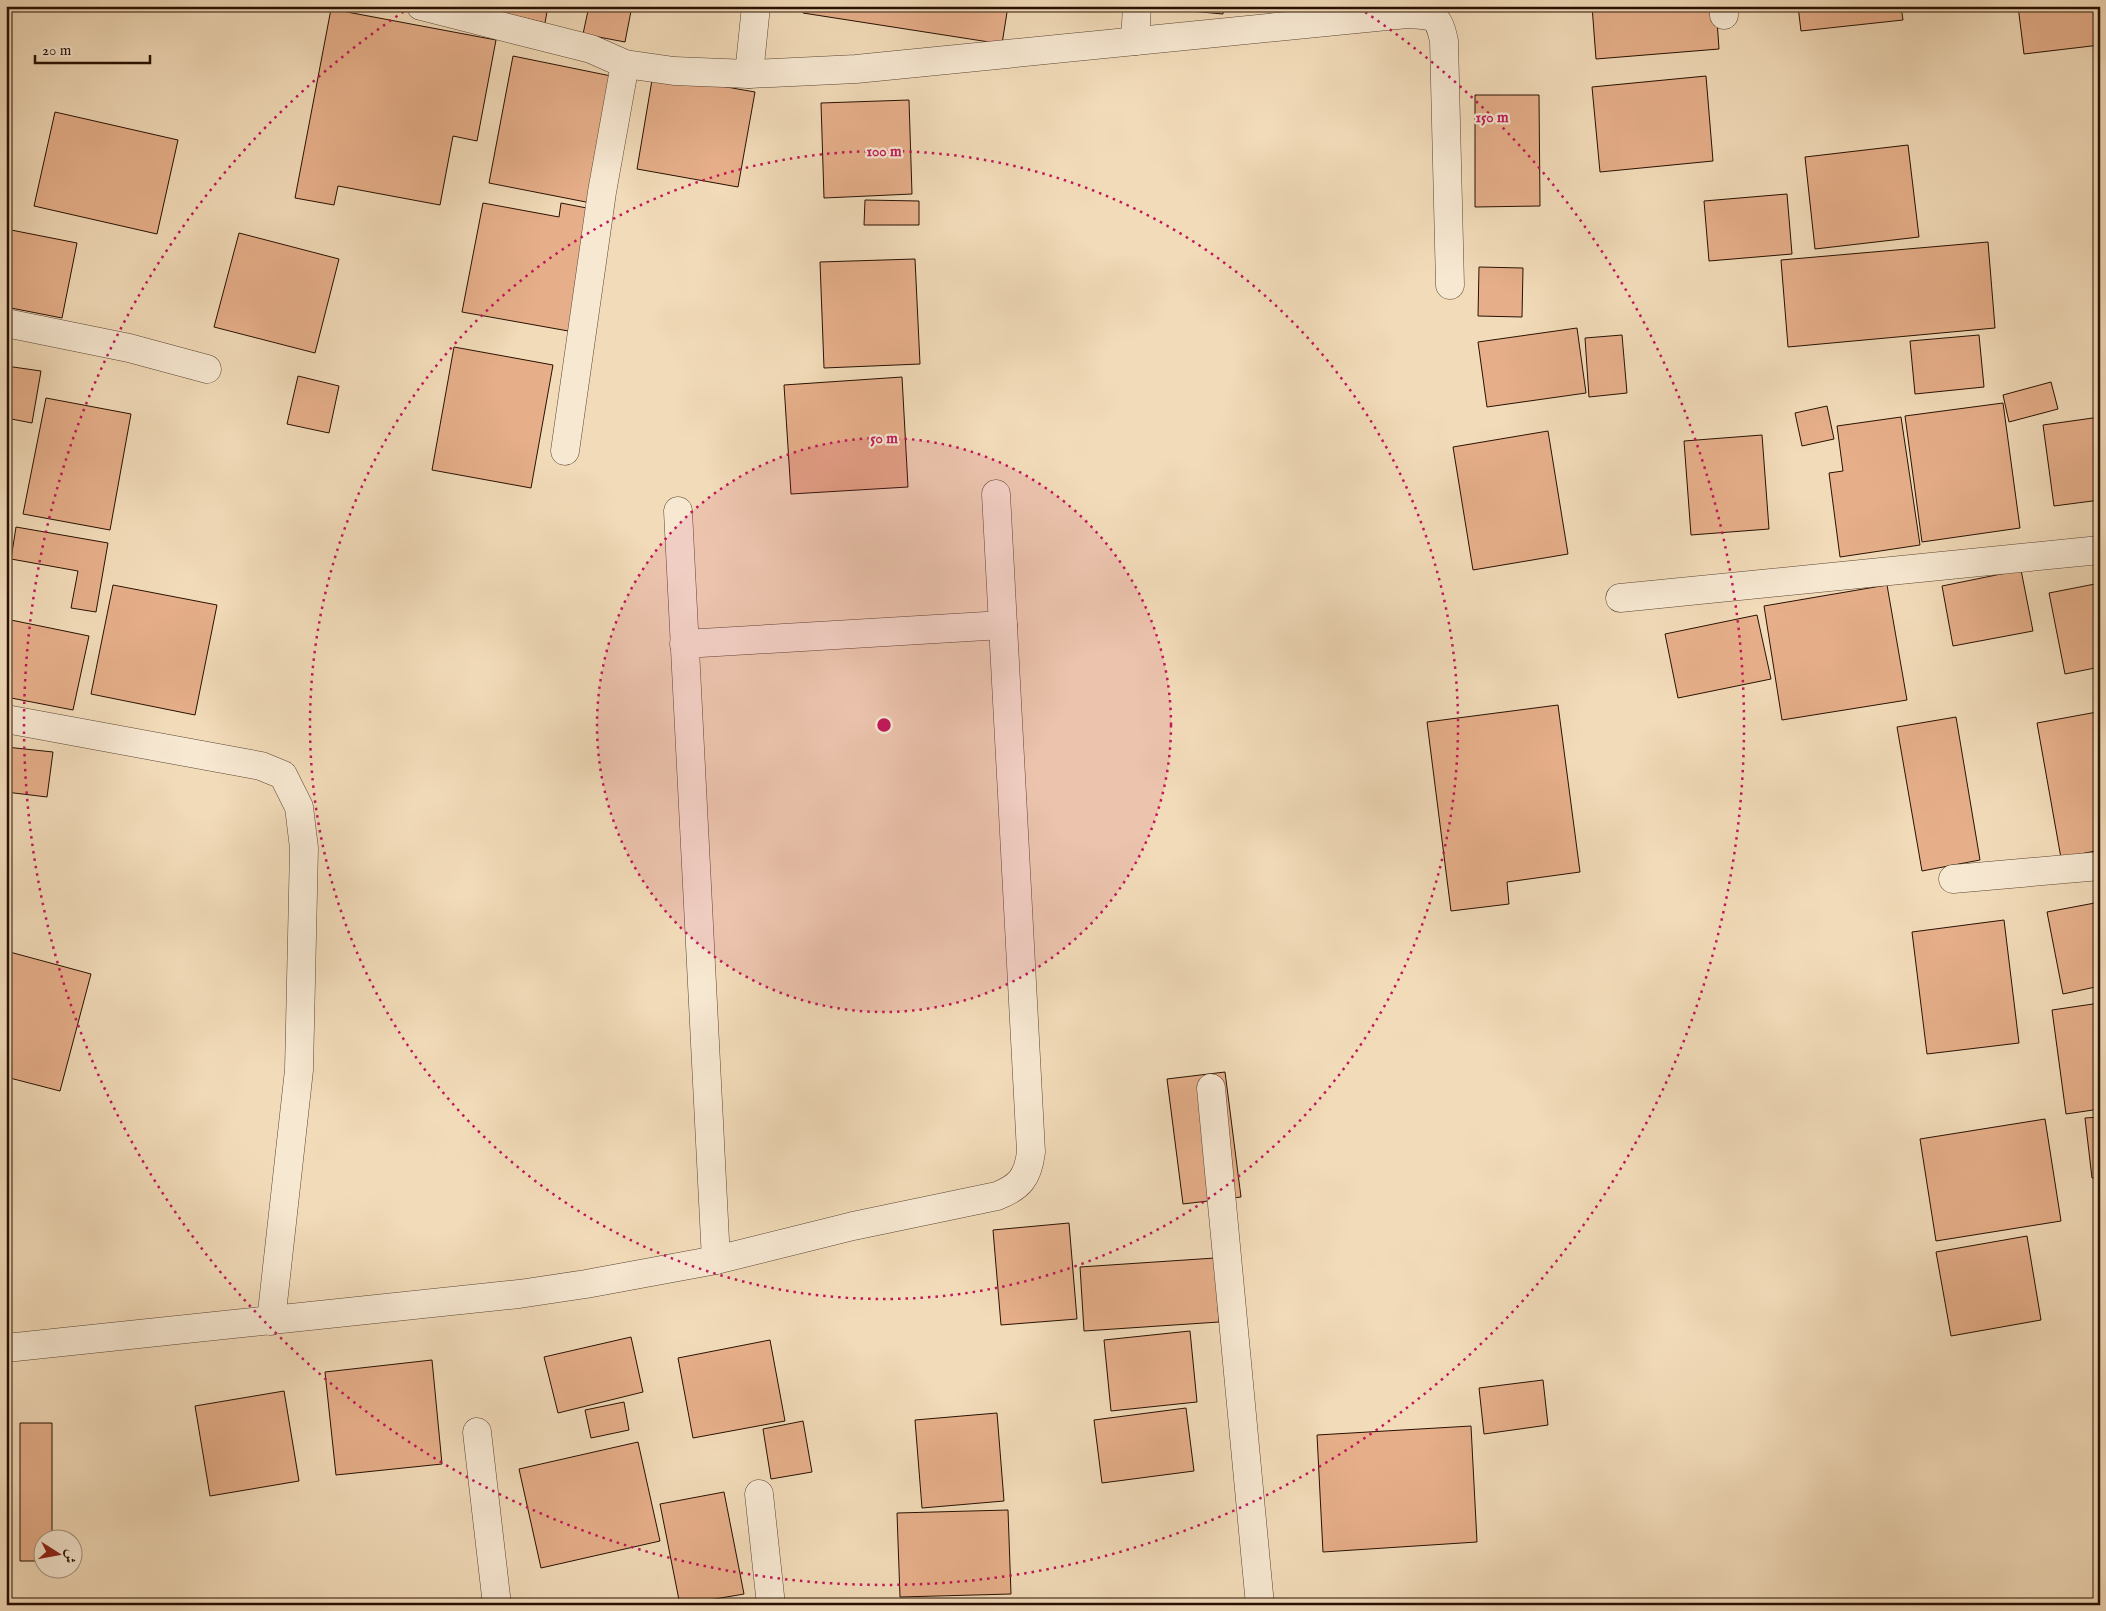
<svg xmlns="http://www.w3.org/2000/svg" width="2106" height="1611" viewBox="0 0 2106 1611" font-family="'IM FELL English',Amiri,serif">
  <style>
    .building { fill: #e6af8a; stroke: #281102 }
    .lines { fill: none; stroke-linecap: round; stroke-linejoin: round }
    .minor-casing { stroke: #5a4430; stroke-width: 29 }
    .minor { stroke: #f7e8d2; stroke-width: 28 }
    .ring { fill: none; stroke: #c2185b; stroke-width: 2.5; stroke-dasharray: 2.5 5 }
    .centre { fill: #c2185b; stroke: #f7e8d2; stroke-width: 2.5 }
    .ring-label { font-size: 15px; text-anchor: middle; font-weight: bold; fill: #c2185b; stroke: #f7e8d2; stroke-width: 4.5; stroke-linejoin: round; paint-order: stroke }
  </style>
  <rect width="100%" height="100%" fill="#f2dbb9"/>
  <filter id="stains"><feTurbulence type="fractalNoise" baseFrequency=".004" numOctaves="4"/><feColorMatrix values="0 0 0 0 .2 0 0 0 0 .09 0 0 0 0 .02 0 0 0 .5 -.17"/></filter>
  <radialGradient id="worn" r=".72"><stop offset=".6" stop-color="#630" stop-opacity="0"/><stop offset="1" stop-color="#630" stop-opacity=".3"/></radialGradient>
  <g class="building">
    <polygon points="473,6 548,6 545,23"/>
    <polygon points="589,6 632,6 625,42 583,34"/>
    <polygon points="804,6 1008,6 1002,44 803,13"/>
    <polygon points="1107,6 1138,6 1137,12"/>
    <polygon points="1157,6 1224,6 1223,14 1157,8"/>
    <polygon points="1236,6 1328,6 1327,15"/>
    <polygon points="1592,6 1716,6 1719,49 1596,59"/>
    <polygon points="1798,6 1901,6 1903,20 1801,31"/>
    <polygon points="2018,6 2100,6 2100,45 2024,54"/>
    <polygon points="331,9 496,40 477,141 453,136 440,205 338,186 334,205 295,198"/>
    <polygon points="513,56 616,77 591,203 489,183"/>
    <polygon points="653,74 755,92 738,187 637,169"/>
    <polygon points="1706,76 1713,161 1600,172 1592,87"/>
    <polygon points="1475,95 1539,95 1540,206 1475,207"/>
    <polygon points="909,100 912,194 824,198 821,103"/>
    <polygon points="55,112 178,140 157,234 34,206"/>
    <polygon points="1908,145 1919,237 1815,249 1805,157"/>
    <polygon points="1787,194 1792,254 1709,261 1704,201"/>
    <polygon points="865,200 919,201 919,225 864,225"/>
    <polygon points="483,203 559,217 561,203 597,210 574,332 462,312"/>
    <polygon points="6,229 77,243 62,318 6,307"/>
    <polygon points="239,233 339,259 315,353 214,327"/>
    <polygon points="1988,242 1995,328 1788,347 1781,260"/>
    <polygon points="915,259 920,364 824,368 820,262"/>
    <polygon points="1479,267 1523,268 1522,317 1478,316"/>
    <polygon points="1577,328 1586,393 1487,407 1478,342"/>
    <polygon points="1622,335 1627,393 1589,397 1585,338"/>
    <polygon points="1979,335 1984,387 1915,394 1910,341"/>
    <polygon points="454,347 553,365 531,488 432,470"/>
    <polygon points="6,366 41,371 32,423 6,418"/>
    <polygon points="298,376 339,386 329,433 287,424"/>
    <polygon points="902,377 908,487 791,494 784,385"/>
    <polygon points="2051,382 2058,409 2009,422 2003,395"/>
    <polygon points="46,398 131,414 110,530 23,514"/>
    <polygon points="2003,403 2020,528 1922,542 1905,416"/>
    <polygon points="1827,406 1834,439 1802,446 1795,413"/>
    <polygon points="1901,417 1920,545 1840,557 1829,473 1843,471 1837,426"/>
    <polygon points="2100,417 2100,500 2054,506 2043,425"/>
    <polygon points="1548,431 1568,554 1473,570 1453,447"/>
    <polygon points="1762,435 1769,529 1691,535 1684,441"/>
    <polygon points="16,527 108,543 96,612 71,608 78,571 11,559"/>
    <polygon points="2021,570 2033,631 1953,646 1942,586"/>
    <polygon points="2100,583 2100,667 2065,674 2049,593"/>
    <polygon points="113,585 217,605 195,715 91,694"/>
    <polygon points="1887,585 1907,700 1782,720 1764,606"/>
    <polygon points="1757,615 1771,679 1678,698 1665,634"/>
    <polygon points="6,619 89,636 73,710 6,697"/>
    <polygon points="1558,705 1580,872 1507,882 1509,904 1451,911 1427,722"/>
    <polygon points="2097,712 2100,724 2100,850 2061,858 2037,723"/>
    <polygon points="1956,717 1980,860 1922,871 1897,727"/>
    <polygon points="6,747 53,752 47,797 6,792"/>
    <polygon points="2100,902 2100,986 2063,994 2047,912"/>
    <polygon points="2004,920 2019,1043 1927,1054 1912,932"/>
    <polygon points="6,951 91,974 60,1091 6,1077"/>
    <polygon points="2100,1003 2100,1109 2066,1114 2052,1010"/>
    <polygon points="1225,1072 1241,1197 1183,1204 1167,1079"/>
    <polygon points="2100,1117 2100,1177 2092,1178 2085,1118"/>
    <polygon points="2045,1119 2061,1221 1936,1241 1920,1139"/>
    <polygon points="1069,1223 1077,1319 1001,1325 993,1230"/>
    <polygon points="2027,1236 2041,1320 1951,1336 1936,1252"/>
    <polygon points="1215,1258 1219,1322 1084,1331 1080,1267"/>
    <polygon points="1190,1331 1197,1402 1111,1411 1104,1340"/>
    <polygon points="631,1337 643,1392 558,1413 544,1357"/>
    <polygon points="770,1340 785,1421 693,1438 678,1358"/>
    <polygon points="432,1360 442,1464 336,1475 325,1372"/>
    <polygon points="1543,1380 1548,1425 1484,1434 1479,1388"/>
    <polygon points="284,1391 299,1481 210,1496 195,1406"/>
    <polygon points="624,1402 629,1430 591,1438 585,1410"/>
    <polygon points="1186,1408 1194,1471 1102,1483 1094,1420"/>
    <polygon points="997,1413 1004,1501 922,1508 915,1420"/>
    <polygon points="803,1421 812,1472 771,1479 763,1429"/>
    <polygon points="20,1423 52,1423 52,1538 42,1538 42,1561 20,1561"/>
    <polygon points="1471,1426 1477,1542 1323,1552 1317,1435"/>
    <polygon points="638,1442 660,1541 541,1568 519,1469"/>
    <polygon points="724,1492 744,1594 680,1605 660,1504"/>
    <polygon points="1008,1510 1011,1594 900,1597 897,1513"/>
    <polygon points="1012,1600 1048,1605 1012,1605"/>
  </g>
  <g class="lines">
    <defs>
      <g id="minor">
        <path d="M421,6L591,49L625,64L674,71L749,74L856,69L1407,14C1433,16 1438,13 1444,41L1450,285"/>
        <polyline points="1724,6 1724,15"/>
        <polyline points="1135,41 1137,6"/>
        <polyline points="749,74 756,6"/>
        <polyline points="6,323 129,348 207,369"/>
        <polyline points="565,451 602,192 625,64"/>
        <polyline points="678,511 716,1260"/>
        <polyline points="1620,598 2100,550"/>
        <polyline points="684,644 1003,625"/>
        <polyline points="6,719 261,766 283,775 299,807 304,848 299,1070 271,1321"/>
        <polyline points="1953,879 2100,866"/>
        <polyline points="1211,1088 1260,1605"/>
        <path d="M6,1348L519,1294L586,1284L716,1260L853,1226L997,1196C1020,1187 1028,1177 1031,1152L996,494"/>
        <polyline points="477,1432 497,1605"/>
        <polyline points="759,1494 771,1605"/>
      </g>
    </defs>
    <use href="#minor" class="minor-casing"/>
    <use href="#minor" class="minor"/>
  </g>
  <circle cx="884" cy="725" r="287" fill="#c2185b" fill-opacity=".12"/>
  <g class="ring">
    <circle cx="884" cy="725" r="287"/>
    <circle cx="884" cy="725" r="574"/>
    <path d="M1359 8A860 860 0 1 1 409 8"/>
  </g>
  <circle cx="884" cy="725" r="8" class="centre"/>
  <g class="ring-label">
    <text x="1492" y="122">150 m</text>
    <text x="884" y="156">100 m</text>
    <text x="884" y="443">50 m</text>
  </g>
  <rect width="2106" height="1611" fill="none" stroke="#f2dbb9" stroke-width="25"/>
  <rect x="8" y="8" width="2091" height="1596" fill="none" stroke="#281102" stroke-width="2.5"/>
  <rect x="12" y="12" width="2081" height="1586" fill="none" stroke="#281102"/>
  <g transform="translate(58 1554) rotate(101)"><circle r="24" fill="#f7e8d2" stroke="#a4927f"/>
  <path d="M0-4L9 19L0 12L-9 19Z" fill="#8f2418"/>
  <text y="-8" font-size="14" font-weight="bold" text-anchor="middle" fill="#281102">ش</text>
  </g>
  <path d="M35 55v8h115v-8" fill="none" stroke="#281102" stroke-width="2.5"/>
  <text x="42" y="55" font-size="15" fill="#281102" stroke="#f7e8d2" stroke-width="4" paint-order="stroke">20 m</text>
  <rect width="100%" height="100%" filter="url(#stains)"/>
  <rect width="100%" height="100%" fill="url(#worn)"/>
</svg>
